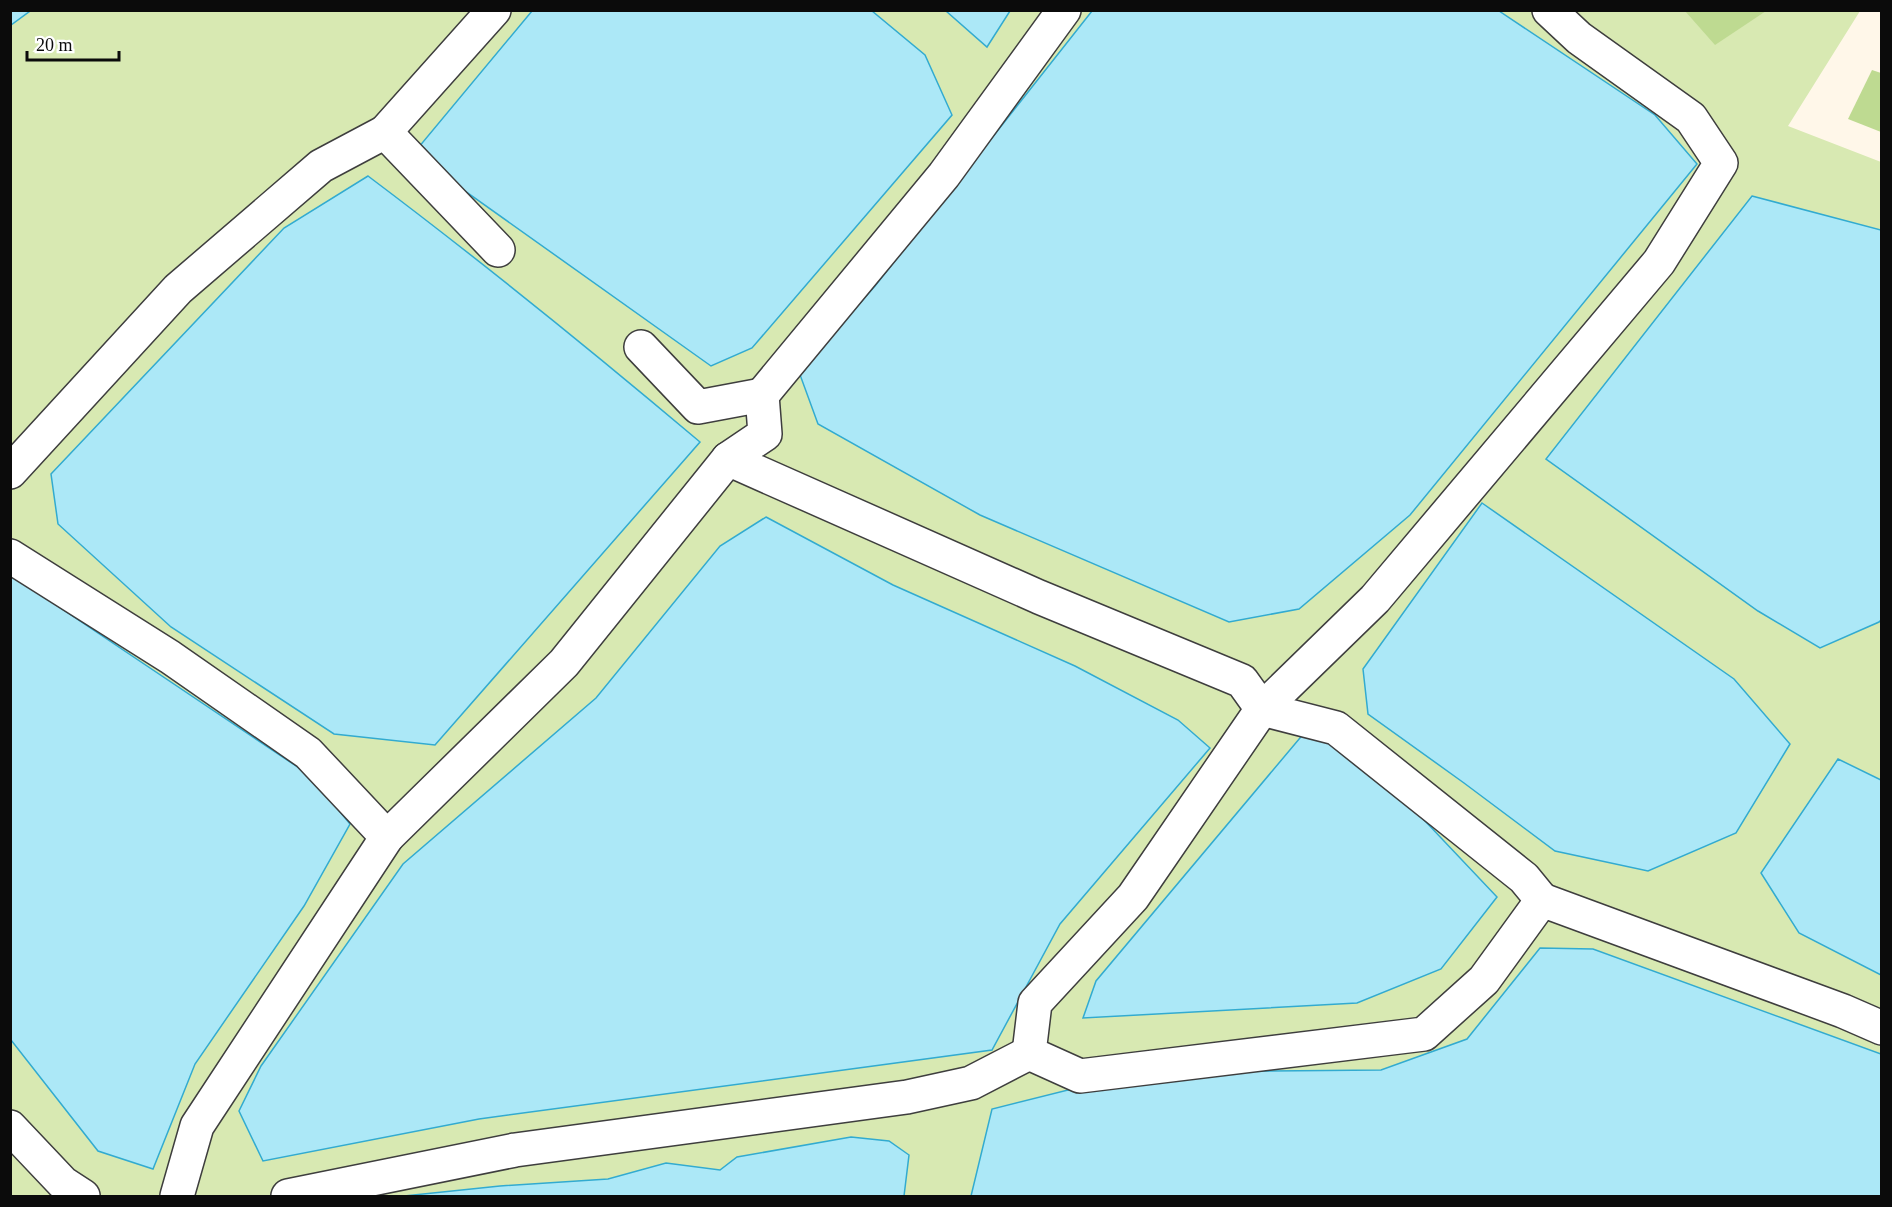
<svg xmlns="http://www.w3.org/2000/svg" width="1892" height="1207" viewBox="0 0 1892 1207" font-family="Georgia,serif">
  <style>
    .green { fill: #d8e9b2 }
    .forest { fill: #beda91 }
    .water { fill: #ace8f7; stroke: #32abd0; stroke-width: 1.5 }
    .lines { fill: none; stroke-linecap: round; stroke-linejoin: round }
    .minor-casing { stroke: #3e3e3e; stroke-width: 36 }
    .minor { stroke: #fff; stroke-width: 33 }
  </style>
  <rect width="100%" height="100%" fill="#fff7e9"/>
  <polygon class="green" points="10,11 1860,11 1788,126 1881,162 1881,1196 11,1196"/>
  <g class="forest">
    <polygon points="1685,11 1766,11 1715,45"/>
    <polygon points="1872,70 1881,73 1881,132 1848,119"/>
  </g>
  <g class="water">
    <polygon points="11,10 30,10 30,11 11,25"/>
    <polygon points="532,11 872,11 925,55 952,115 752,348 711,366 413,154"/>
    <polygon points="946,11 1010,11 987,47"/>
    <polygon points="1092,11 1499,11 1655,115 1697,164 1410,515 1299,609 1229,622 980,515 818,424 799,372 875,286"/>
    <path d="M368,176C481,261 591,350 700,442L435,745L334,734L171,627L58,524L51,474L284,228Z"/>
    <polygon points="1752,196 1881,230 1881,620 1879,622 1820,648 1758,611 1546,459"/>
    <polygon points="1482,503 1734,679 1790,744 1736,833 1648,871 1555,851 1464,783 1368,714 1363,669"/>
    <polygon points="766,517 893,585 1075,666 1178,720 1210,748 1060,924 992,1050 479,1119 263,1161 239,1111 261,1066 403,864 596,698 720,546"/>
    <polygon points="10,574 311,776 350,824 304,906 195,1064 153,1169 98,1151 11,1040"/>
    <polygon points="1310,726 1408,803 1497,897 1441,969 1357,1003 1083,1018 1096,981"/>
    <polygon points="1838,759 1881,780 1881,975 1799,933 1761,873"/>
    <polygon points="1540,948 1593,949 1881,1054 1881,1196 971,1196 992,1109 1140,1072 1381,1070 1467,1039"/>
    <polygon points="851,1137 889,1141 909,1155 904,1196 404,1196 500,1186 608,1179 666,1163 720,1170 737,1157"/>
  </g>
  <g class="lines">
    <defs>
      <g id="minor">
        <polyline points="385,132 494,10"/>
        <polyline points="641,347 698,407 762,395"/>
        <polyline points="728,459 765,434 762,395 944,175 1064,10"/>
        <polyline points="10,472 178,289 321,166 385,132 498,250"/>
        <polyline points="10,556 170,657 308,753 387,837"/>
        <polyline points="1542,900 1524,878 1336,728 1262,709 1375,599 1659,262 1721,163 1691,118 1579,38 1549,10"/>
        <polyline points="10,1127 63,1183 83,1196"/>
        <polyline points="177,1196 197,1126 387,837 564,663 728,459 1039,597 1242,681 1262,709 1133,897 1035,1003 1029,1053 1080,1076 1424,1034 1484,980 1542,900 1843,1011 1882,1028"/>
        <polyline points="288,1196 515,1150 907,1097 971,1083 1029,1053"/>
      </g>
    </defs>
    <use href="#minor" class="minor-casing"/>
    <use href="#minor" class="minor"/>
  </g>
  <rect width="1892" height="1207" fill="none" stroke="#0b0b0b" stroke-width="24"/>
  <path d="M27 51v9h92v-9" fill="none" stroke="#0b0b0b" stroke-width="3"/>
  <text x="36" y="51" font-size="18" fill="#0b0b0b" stroke="#ffffff" stroke-width="4.5" paint-order="stroke">20 m</text>
</svg>
